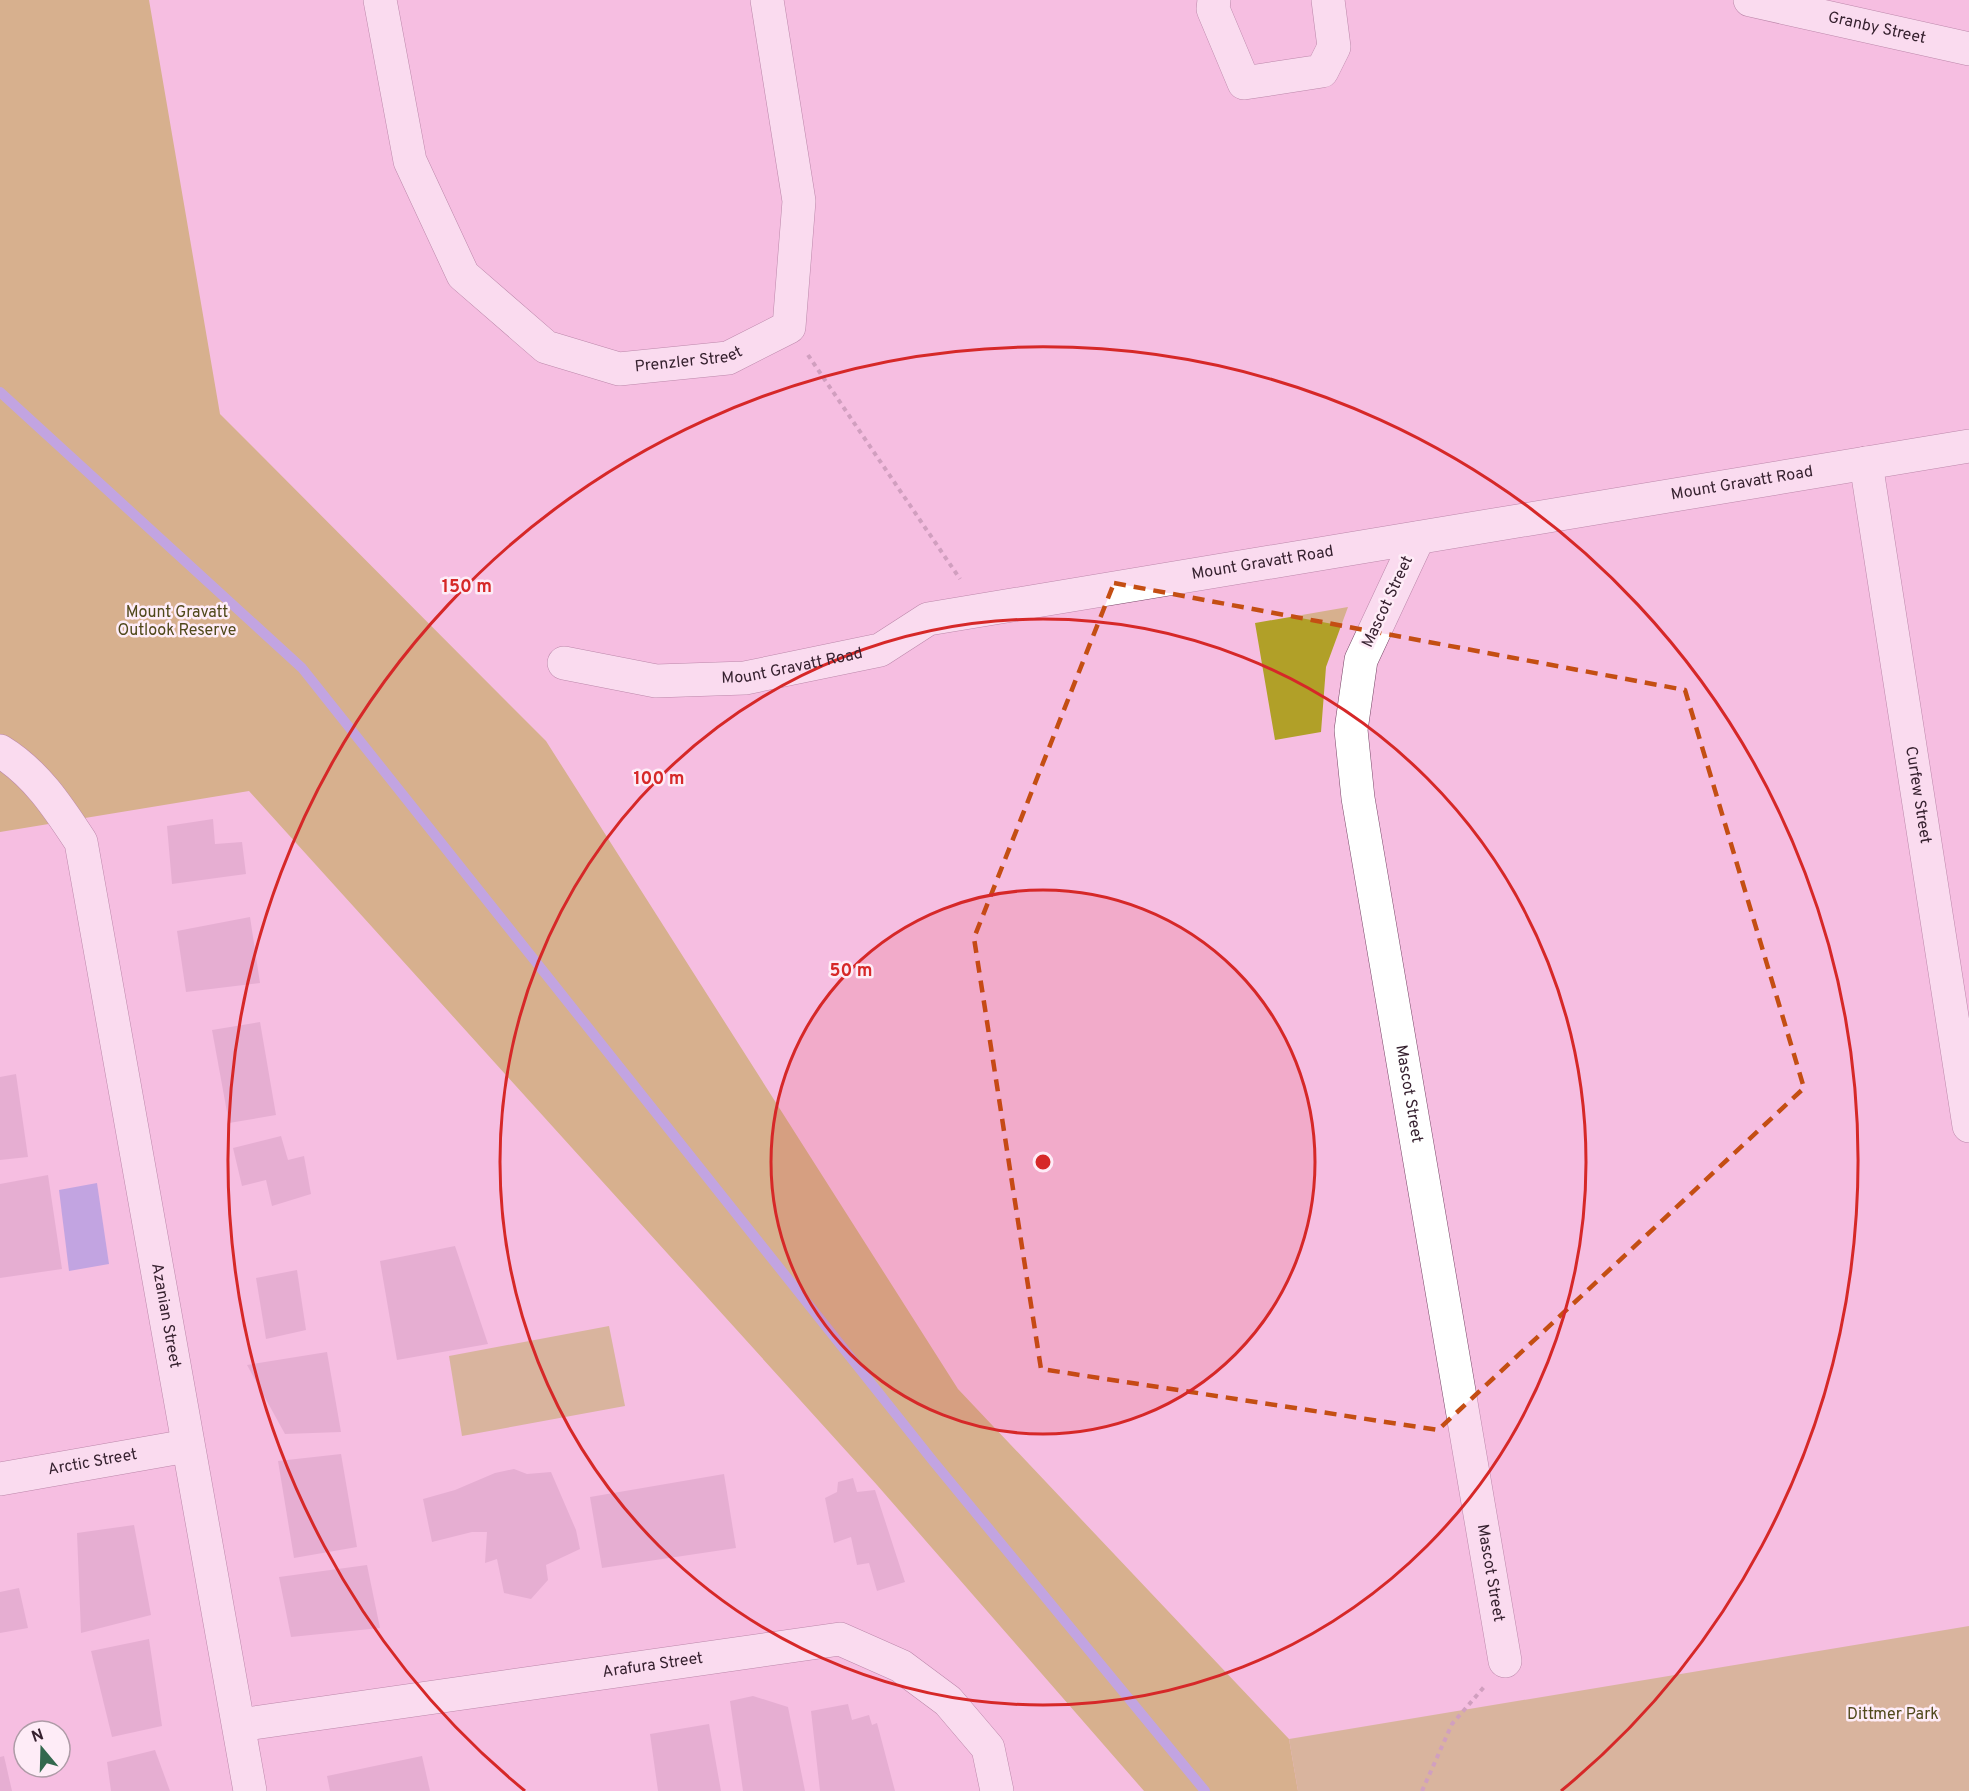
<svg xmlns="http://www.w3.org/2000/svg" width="1969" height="1791" viewBox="0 0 1969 1791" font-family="Overpass,sans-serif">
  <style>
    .green { fill: #b6a84d }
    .forest { fill: #b1a028 }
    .water { fill: #8386e1 }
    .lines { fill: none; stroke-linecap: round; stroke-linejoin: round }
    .stream { stroke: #8386e1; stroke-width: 10 }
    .building { fill: #d39cbf }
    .minor-casing { stroke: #774767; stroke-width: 34 }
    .path { stroke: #a47b95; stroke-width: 4; stroke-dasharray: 4.5 4.5; stroke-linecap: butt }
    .minor { stroke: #fff; stroke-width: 33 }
    .marked { fill: none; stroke: #c44e13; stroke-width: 4.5; stroke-dasharray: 12 8; stroke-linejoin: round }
    .ring { fill: none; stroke: #d62828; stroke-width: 3 }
    .labels { text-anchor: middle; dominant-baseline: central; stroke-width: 5; stroke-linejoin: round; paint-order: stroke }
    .street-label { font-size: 16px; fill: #36212f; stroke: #feecf7 }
    .park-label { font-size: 16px; fill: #4f481a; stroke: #feecf7 }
    .centre { fill: #d62828; stroke: #feecf7; stroke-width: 3 }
    .ring-label { font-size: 18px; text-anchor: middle; font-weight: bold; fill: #d62828; stroke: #feecf7; stroke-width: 5; stroke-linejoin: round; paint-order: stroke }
  </style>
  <rect width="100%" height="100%" fill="#f6bee1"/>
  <g class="green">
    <polygon points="609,1326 625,1406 462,1436 449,1356"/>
    <polygon points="1969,1626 1969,1791 1298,1791 1289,1739"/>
  </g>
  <g class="forest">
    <polygon points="0,0 149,0 220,414 546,741 958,1389 1289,1739 1298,1791 1144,1791 877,1485 249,791 0,832"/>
    <polygon points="1348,607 1326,667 1321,732 1275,740 1255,623"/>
  </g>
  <polygon class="water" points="97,1183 109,1264 69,1271 59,1190"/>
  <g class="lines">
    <polyline class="stream" points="0,392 302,668 933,1461 1205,1791"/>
  </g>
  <g class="building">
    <polygon points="213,819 215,844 242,842 246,874 172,884 167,826"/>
    <polygon points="250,917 260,983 186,992 177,931"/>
    <polygon points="260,1022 276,1115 229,1123 212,1030"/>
    <polygon points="16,1074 28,1157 0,1160 0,1077"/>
    <polygon points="281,1136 288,1160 304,1156 311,1194 272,1206 266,1180 242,1186 233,1148"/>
    <polygon points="48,1175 62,1269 0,1278 0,1184"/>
    <polygon points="455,1246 488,1344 397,1360 380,1261"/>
    <polygon points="297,1270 306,1330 266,1339 256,1278"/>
    <polygon points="327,1352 341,1432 285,1434 247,1365"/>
    <polygon points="341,1454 357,1547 294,1558 278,1461"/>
    <polygon points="514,1469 527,1474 551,1472 576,1530 580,1549 546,1565 548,1580 531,1599 504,1593 497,1559 485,1563 487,1532 472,1532 432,1542 423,1499 455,1490 495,1473"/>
    <polygon points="724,1474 736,1548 602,1568 590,1497"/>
    <polygon points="853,1478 857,1492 875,1490 905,1582 877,1591 869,1563 857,1565 851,1537 834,1543 825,1498 837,1492 838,1482"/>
    <polygon points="134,1525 151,1615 81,1633 77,1533"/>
    <polygon points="367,1565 380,1628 291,1637 279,1577"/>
    <polygon points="19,1588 28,1628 0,1633 0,1592"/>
    <polygon points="149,1639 162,1726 112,1737 91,1651"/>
    <polygon points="753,1696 788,1707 805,1791 743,1791 730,1701"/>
    <polygon points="848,1704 852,1720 869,1715 872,1725 877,1723 895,1791 820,1791 811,1711"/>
    <polygon points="709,1724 721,1791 658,1791 650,1734"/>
    <polygon points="155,1750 170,1791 111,1791 107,1762"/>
    <polygon points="4,1756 12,1791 0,1791 0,1757"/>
    <polygon points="422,1756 430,1791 330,1791 327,1776"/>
  </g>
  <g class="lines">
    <defs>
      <g id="minor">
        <path id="s1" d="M380,0L410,161L463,275L546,347L619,369L728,358L789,327L799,201L767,0"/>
        <polyline points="1214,0 1213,9 1244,83 1322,71 1334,47 1328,0"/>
        <path id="s2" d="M1750,0L1969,49"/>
        <path id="s3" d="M1866,463L1969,1126"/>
        <path id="s4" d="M1418,538L1361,660L1351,730L1358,798L1505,1661"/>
        <path id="s5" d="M564,663L656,681L745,678L880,650L928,619L1969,446"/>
        <path id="s6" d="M0,751C36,773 58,807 81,842L250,1791"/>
        <path id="s7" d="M0,1479L187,1446"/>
        <path id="s8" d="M239,1725L840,1639L901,1666L948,1701L988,1748L997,1791"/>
      </g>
    </defs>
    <use href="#minor" class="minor-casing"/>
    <g class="path">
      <polyline points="808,355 960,579"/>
      <polyline points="1422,1791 1452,1724 1484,1687"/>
    </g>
    <use href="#minor" class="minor"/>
  </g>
  <path d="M0 0H1969V1791H0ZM1114,583L1685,690L1804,1088L1438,1430L1041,1369L974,938Z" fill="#f6bee1" fill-opacity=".55" fill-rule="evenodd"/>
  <path class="marked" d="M1114,583L1685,690L1804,1088L1438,1430L1041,1369L974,938Z"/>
  <circle cx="1043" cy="1162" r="272" fill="#d62828" fill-opacity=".12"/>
  <g class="ring">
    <circle cx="1043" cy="1162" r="272"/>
    <circle cx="1043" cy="1162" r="543"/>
    <path d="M525 1791A815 815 0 1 1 1561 1791"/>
  </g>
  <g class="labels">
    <g class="street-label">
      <text stroke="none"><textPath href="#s2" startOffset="130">Granby Street</textPath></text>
      <text stroke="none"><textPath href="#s1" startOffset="546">Prenzler Street</textPath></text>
      <text stroke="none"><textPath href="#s5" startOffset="1203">Mount Gravatt Road</textPath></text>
      <text stroke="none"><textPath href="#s5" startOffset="717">Mount Gravatt Road</textPath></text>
      <text transform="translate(1388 602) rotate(-65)">Mascot Street</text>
      <text stroke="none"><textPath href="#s5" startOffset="231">Mount Gravatt Road</textPath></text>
      <text stroke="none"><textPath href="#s3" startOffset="336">Curfew Street</textPath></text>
      <text stroke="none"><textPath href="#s4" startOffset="574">Mascot Street</textPath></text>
      <text stroke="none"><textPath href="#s6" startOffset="604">Azanian Street</textPath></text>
      <text stroke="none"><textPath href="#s7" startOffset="94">Arctic Street</textPath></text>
      <text stroke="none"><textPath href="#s4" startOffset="1060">Mascot Street</textPath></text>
      <text stroke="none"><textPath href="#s8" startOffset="418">Arafura Street</textPath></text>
    </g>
    <g class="park-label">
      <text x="177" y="613">Mount Gravatt<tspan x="177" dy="18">Outlook Reserve</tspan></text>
      <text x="1893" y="1715">Dittmer Park</text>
    </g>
  </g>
  <circle cx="1043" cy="1162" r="9" class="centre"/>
  <g class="ring-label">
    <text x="467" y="592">150 m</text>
    <text x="659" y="784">100 m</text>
    <text x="851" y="976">50 m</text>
  </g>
  <g transform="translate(42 1749) rotate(341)"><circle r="28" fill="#feecf7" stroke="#ae9ba7" stroke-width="1.5"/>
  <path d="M0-4.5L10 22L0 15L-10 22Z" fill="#33684e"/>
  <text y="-9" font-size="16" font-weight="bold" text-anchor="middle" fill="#36212f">N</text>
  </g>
</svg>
